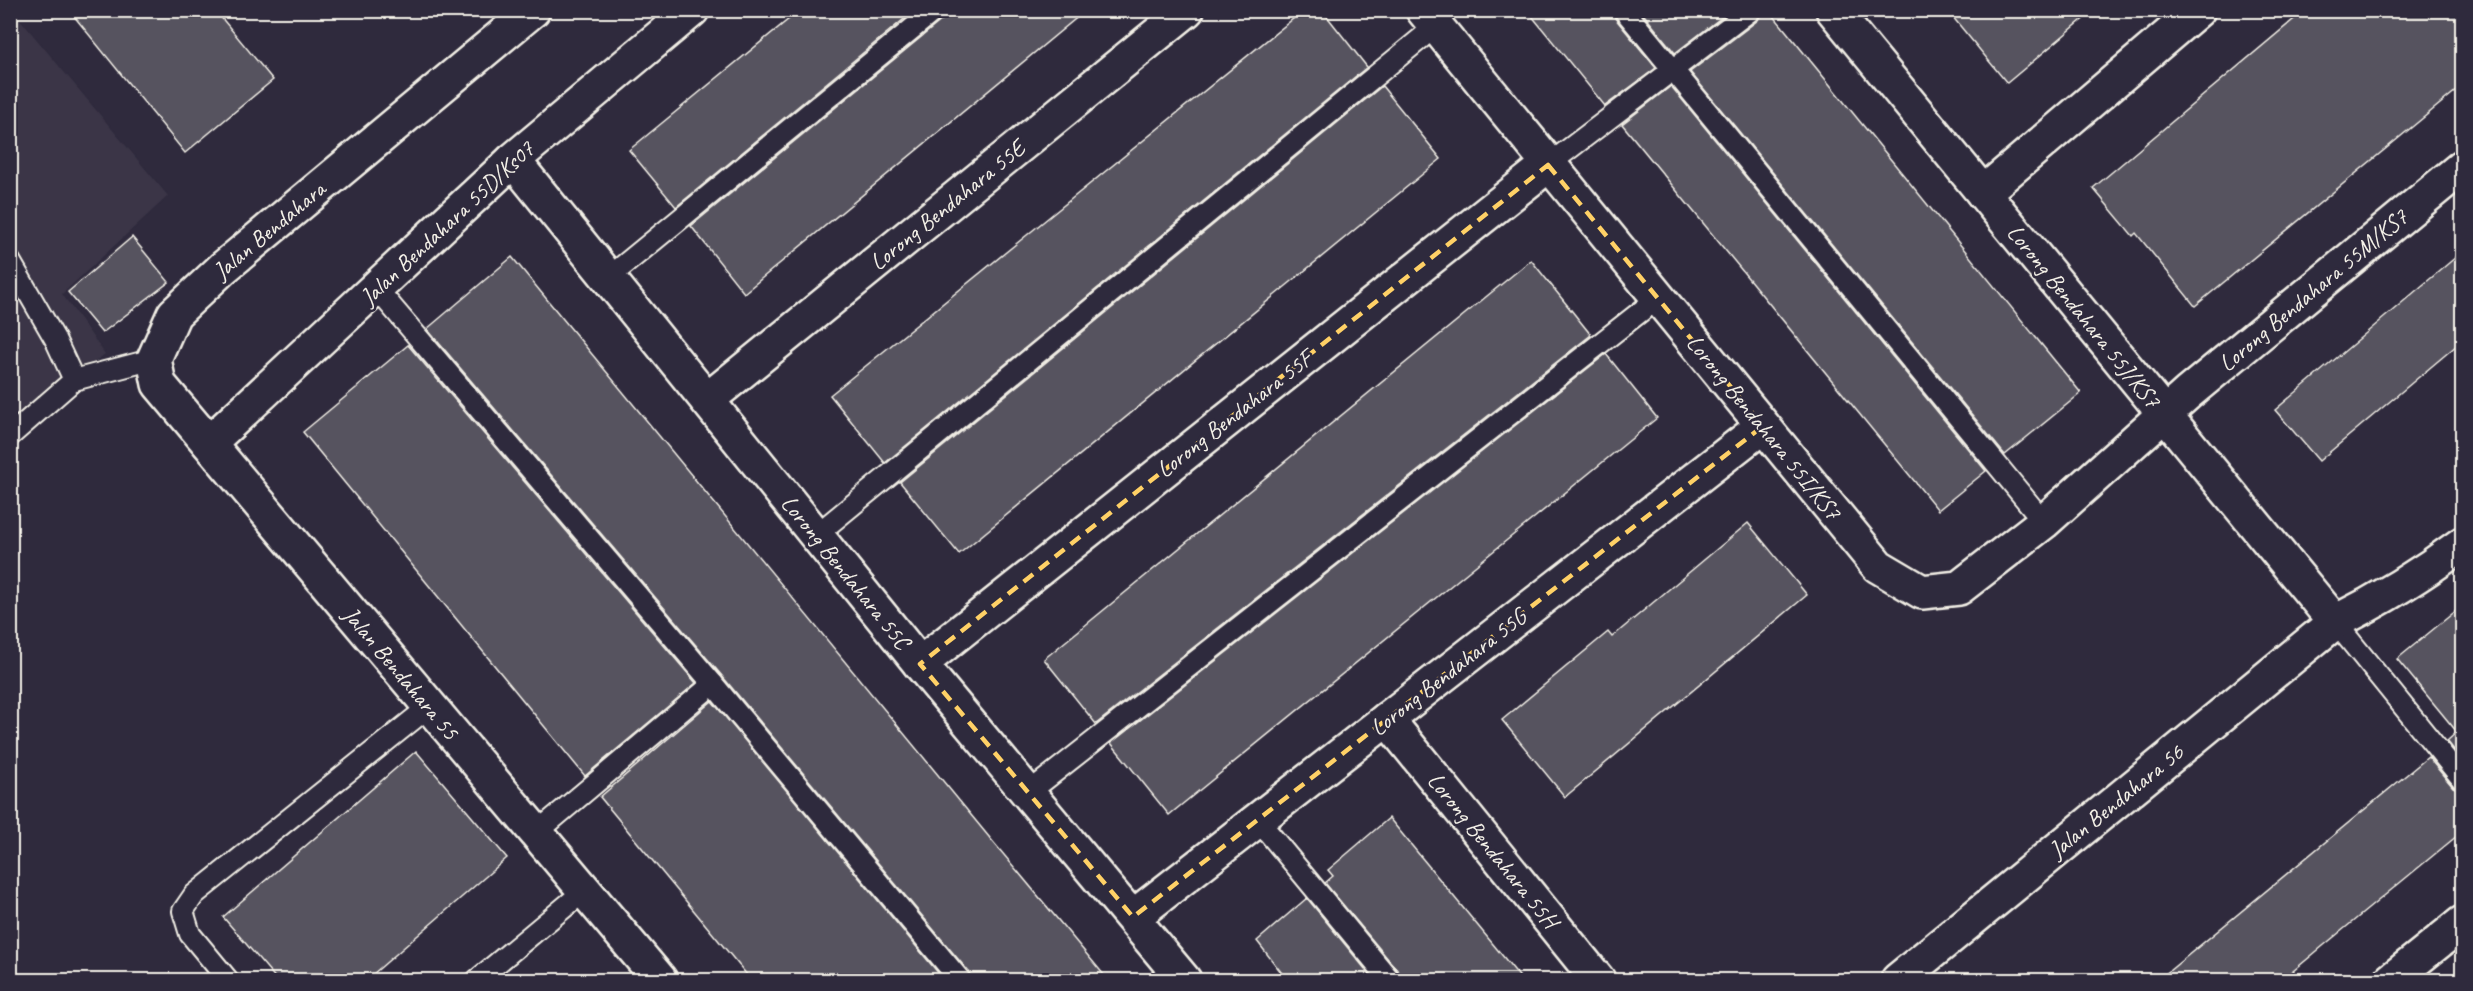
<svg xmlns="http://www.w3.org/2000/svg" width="2473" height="991" viewBox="0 0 2473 991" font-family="Caveat,sans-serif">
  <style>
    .built { fill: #3b3647 }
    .building { fill: #56525f; stroke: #f4f1e8; stroke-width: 1.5 }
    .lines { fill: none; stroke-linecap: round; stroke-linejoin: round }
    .service-casing { stroke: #f4f1e8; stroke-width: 24 }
    .minor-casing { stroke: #f4f1e8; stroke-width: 38 }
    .service { stroke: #2f2a3d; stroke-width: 20 }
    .minor { stroke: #2f2a3d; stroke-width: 33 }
    .marked { fill: none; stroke: #ffd166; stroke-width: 4.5; stroke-dasharray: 12 8; stroke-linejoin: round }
    .labels { text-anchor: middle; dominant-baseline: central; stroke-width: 5; stroke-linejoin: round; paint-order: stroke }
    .street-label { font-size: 24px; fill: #f4f1e8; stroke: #2f2a3d }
  </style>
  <rect width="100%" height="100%" fill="#2f2a3d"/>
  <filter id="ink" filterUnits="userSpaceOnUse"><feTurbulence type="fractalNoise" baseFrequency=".0167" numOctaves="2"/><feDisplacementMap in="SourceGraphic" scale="12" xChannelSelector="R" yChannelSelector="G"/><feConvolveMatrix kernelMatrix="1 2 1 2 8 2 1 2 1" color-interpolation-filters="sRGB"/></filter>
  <g filter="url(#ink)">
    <polygon class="built" points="12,10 168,196 62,294 105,354 11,425"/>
    <g class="building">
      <polygon points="69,10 215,10 273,80 185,153"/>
      <polygon points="800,10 915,10 676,207 629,150"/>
      <polygon points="947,10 1086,10 744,293 691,226 943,19"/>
      <polygon points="1304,10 1322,10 1367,67 885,463 830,395"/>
      <polygon points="1527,10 1612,10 1615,18 1656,68 1605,106"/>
      <polygon points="1640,10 1731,10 1675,53"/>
      <polygon points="1763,10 1769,10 2081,393 2005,455 1690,72 1758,20"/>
      <polygon points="1947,10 2094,10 2007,83"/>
      <polygon points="2305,10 2463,10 2463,85 2195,306 2136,233 2133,236 2093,188"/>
      <polygon points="1382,86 1441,159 959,554 900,482"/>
      <polygon points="1671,86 1986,471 1938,510 1622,124"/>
      <polygon points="132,237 169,282 102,333 68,292"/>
      <polygon points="2463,251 2463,340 2319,461 2275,410"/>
      <polygon points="512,257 994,843 1109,981 972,981 969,972 722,676 427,329"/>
      <polygon points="1531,260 1591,335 1096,724 1044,659"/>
      <polygon points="408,345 696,683 585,776 303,432"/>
      <polygon points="1606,354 1657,418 1169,815 1111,743"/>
      <polygon points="1748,523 1807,595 1565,797 1502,720 1608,632 1612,637"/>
      <polygon points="2463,605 2463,761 2447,741 2457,732 2397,659"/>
      <polygon points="712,701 945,981 752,981 600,797"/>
      <polygon points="416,751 507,858 365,981 278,981 223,917"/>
      <polygon points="2428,757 2453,787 2463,791 2463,831 2323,946 2281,981 2157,981"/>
      <polygon points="1389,818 1497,949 1523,981 1402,981 1399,972 1325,883 1333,876 1328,870"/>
      <polygon points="1307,898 1375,981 1288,981 1257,941"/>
    </g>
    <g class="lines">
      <defs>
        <g id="service">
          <polyline points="1624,10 2044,522"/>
          <polyline points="1548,165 1751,10"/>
          <polyline points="10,261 55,339 74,380"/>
          <polyline points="608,278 935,10"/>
          <polyline points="376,288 713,684 960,980"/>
          <polyline points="10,436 74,380 154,359"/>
          <polyline points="816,535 1436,26"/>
          <polyline points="2335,622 2462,779"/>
          <polyline points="1028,793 1658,298"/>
          <polyline points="1258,820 1390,980"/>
          <polyline points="536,833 713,684"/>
          <polyline points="228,980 190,934 183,911 194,895 430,706"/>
          <polyline points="477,980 584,891"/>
        </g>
        <g id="minor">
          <polyline points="533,10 223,268 174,314 154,359 159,384 660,980"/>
          <polyline points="1423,10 1878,566 1922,592 1959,588 2044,522 2188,393 2462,167"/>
          <polyline points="1833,10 2335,622"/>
          <polyline points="513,160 920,664 1184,980"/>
          <polyline points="1983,193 2198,10"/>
          <polyline points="707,400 1187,10"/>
          <polyline points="209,443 513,160 692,10"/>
          <polyline points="920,664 1548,165"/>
          <polyline points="1387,719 1598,980"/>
          <polyline points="1133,917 1763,426"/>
          <path d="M1898,980L2335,622C2380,600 2422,574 2462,544"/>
          <polyline points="2391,980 2462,923"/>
        </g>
      </defs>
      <use href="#service" class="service-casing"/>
      <use href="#minor" class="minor-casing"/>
      <use href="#service" class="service"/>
      <use href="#minor" class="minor"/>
    </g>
  </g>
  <path class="marked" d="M1548,165L1763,426L1133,917L920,664Z"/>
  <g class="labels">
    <g class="street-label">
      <text transform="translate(947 205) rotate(-39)">Lorong Bendahara 55E</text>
      <text transform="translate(447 223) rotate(-43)">Jalan Bendahara 55D/Ks07</text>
      <text transform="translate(269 230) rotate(-40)">Jalan Bendahara</text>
      <text transform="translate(2313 290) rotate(-40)">Lorong Bendahara 55M/KS7</text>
      <text transform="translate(2084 316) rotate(51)">Lorong Bendahara 55J/KS7</text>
      <text transform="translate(1234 414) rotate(-38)">Lorong Bendahara 55F</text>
      <text transform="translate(1764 427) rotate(51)">Lorong Bendahara 55I/KS7</text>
      <text transform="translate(846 572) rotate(51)">Lorong Bendahara 55C</text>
      <text transform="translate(1448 672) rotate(-38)">Lorong Bendahara 55G</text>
      <text transform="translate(401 673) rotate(50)">Jalan Bendahara 55</text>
      <text transform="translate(2116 801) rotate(-39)">Jalan Bendahara 56</text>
      <text transform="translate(1493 850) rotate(51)">Lorong Bendahara 55H</text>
    </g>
  </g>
  <rect width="2473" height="991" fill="none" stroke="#2f2a3d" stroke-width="36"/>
  <rect x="18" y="18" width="2437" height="955" fill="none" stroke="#f4f1e8" stroke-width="2" filter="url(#ink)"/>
</svg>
